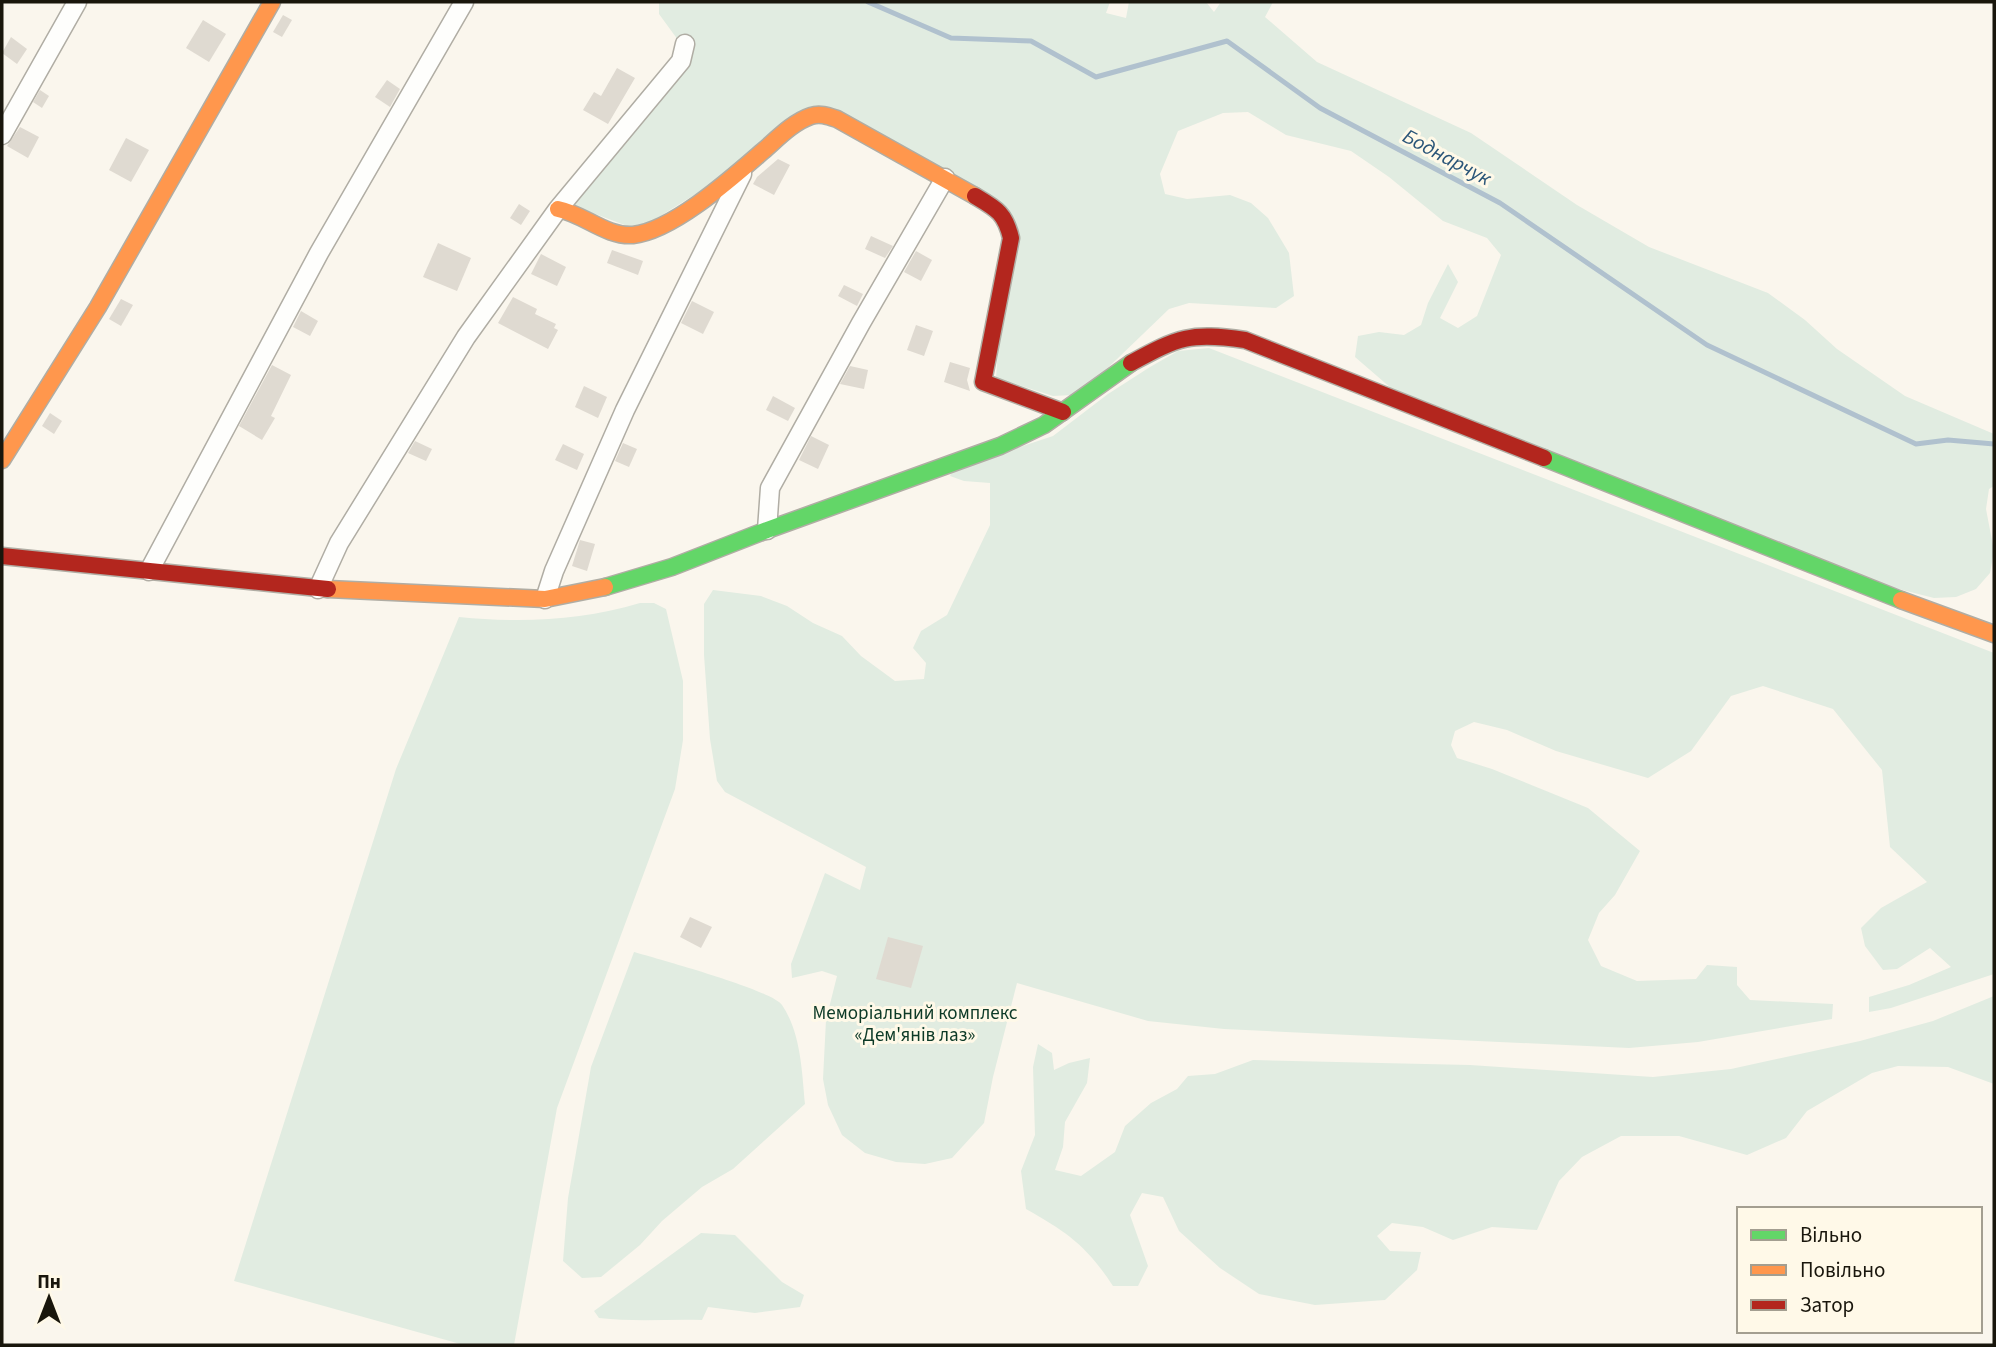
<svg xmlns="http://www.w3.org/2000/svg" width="1996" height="1347" viewBox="0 0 1996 1347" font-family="'Source Sans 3',sans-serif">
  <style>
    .green { fill: #e1ece1 }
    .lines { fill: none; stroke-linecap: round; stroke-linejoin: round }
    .stream { stroke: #b0c1ce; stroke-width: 5 }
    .building { fill: #dfdad1 }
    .street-casing { stroke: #b0ada4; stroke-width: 21 }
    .fast-casing { stroke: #b0ada4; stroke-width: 19 }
    .slow-casing { stroke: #b0ada4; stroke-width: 19 }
    .jam-casing { stroke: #b0ada4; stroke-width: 19 }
    .street { stroke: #fefefc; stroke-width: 18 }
    .fast { stroke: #63d668; stroke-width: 16 }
    .slow { stroke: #ff974d; stroke-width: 16 }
    .jam { stroke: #b3261e; stroke-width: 16 }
    .labels { text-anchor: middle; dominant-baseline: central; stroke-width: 6; stroke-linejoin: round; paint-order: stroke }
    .park-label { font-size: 19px; fill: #0d3a27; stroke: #fff9e8 }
    .water-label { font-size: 21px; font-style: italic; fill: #2a5578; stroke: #fff9e8 }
  </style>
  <rect width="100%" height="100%" fill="#faf6ed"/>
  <g class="green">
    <polygon points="659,2 1110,2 1106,13 1126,18 1129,2 1206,2 1214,12 1221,2 1273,2 1265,17 1317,62 1471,133 1577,205 1649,247 1768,293 1805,320 1837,349 1905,396 1994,434 1994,486 1989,489 1986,509 1994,551 1990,573 1976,589 1956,597 1934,598 1867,581 1406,401 1355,357 1358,336 1379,332 1404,335 1421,325 1428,303 1448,264 1458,282 1440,318 1458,328 1477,316 1501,255 1487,238 1443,221 1389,177 1351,151 1286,135 1248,112 1223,113 1178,131 1160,174 1165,194 1187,199 1230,195 1251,203 1268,218 1289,253 1294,296 1276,308 1189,303 1169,309 1091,384 1073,395 1053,396 996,378 1007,212 830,110 638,230 558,200 679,56 678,40 659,14"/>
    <polygon points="1209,348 1994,653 1994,974 1891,1008 1869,1012 1869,997 1909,985 1951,967 1930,948 1897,969 1883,970 1865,946 1861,928 1881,908 1927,882 1890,847 1882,770 1833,709 1763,686 1731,696 1691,751 1648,778 1556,751 1507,730 1474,722 1455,731 1451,745 1457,758 1492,769 1588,808 1640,851 1615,895 1599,913 1588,940 1601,966 1637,981 1696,979 1707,965 1737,967 1737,985 1750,1000 1833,1004 1832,1019 1698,1042 1629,1048 1224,1029 1148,1021 1017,983 993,1077 984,1123 952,1158 925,1164 896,1162 865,1153 842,1135 828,1105 823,1079 826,1020 837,976 822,971 792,978 791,964 825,873 860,890 866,867 725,792 717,781 710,739 704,655 704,604 713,590 761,596 787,606 813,623 842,636 861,656 895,681 924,679 926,663 913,648 921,631 947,615 990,525 990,483 964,481 950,476 953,469 1053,436 1108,394 1150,367 1178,351"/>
    <path d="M640,603H654L666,609L683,681V740L675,789L557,1108L514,1345H464L234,1281L396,769L459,617C521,623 580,621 640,603Z"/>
    <path d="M634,952C658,959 772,990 782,1005C801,1033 802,1072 805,1104L733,1169L702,1187L662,1221L640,1245L601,1277L582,1278L563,1261L568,1198L591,1067Z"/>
    <path d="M1994,996V1084L1948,1067L1898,1066L1872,1073L1807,1111L1786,1138L1747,1155L1679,1136H1621L1582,1157L1559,1181L1537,1230L1492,1227L1453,1240L1423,1227L1392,1223L1377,1236L1390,1251L1421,1252L1417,1270L1385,1300L1315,1305L1259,1294L1220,1268L1179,1231L1163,1197L1142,1193L1130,1215L1148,1266L1138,1286H1113C1086,1245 1068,1233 1026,1209L1021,1171L1035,1135L1033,1067L1038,1044L1052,1053L1054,1070L1069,1063L1090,1058L1087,1083L1065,1122L1063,1147L1055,1170L1081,1176L1115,1152L1125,1126L1151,1103L1177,1089L1188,1076L1215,1074L1253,1060L1470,1065L1653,1077L1731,1069L1860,1041L1933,1021Z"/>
    <path d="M701,1233L735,1235L782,1282L804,1295L800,1307L755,1313L708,1307L702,1320C668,1319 634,1322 599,1318L594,1311Z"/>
  </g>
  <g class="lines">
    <polyline class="stream" points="868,2 951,38 1031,41 1096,77 1227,41 1320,108 1500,203 1707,345 1916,444 1948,440 1994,444"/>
  </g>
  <g class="building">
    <polygon points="283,15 292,20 282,37 273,32"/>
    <polygon points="203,20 226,34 209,62 186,48"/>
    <polygon points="11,37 27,49 17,64 2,53"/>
    <polygon points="617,68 635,78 608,124 583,110 594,92 601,96"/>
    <polygon points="387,80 400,89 390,107 375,97"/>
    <polygon points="40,90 49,96 42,108 33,102"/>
    <polygon points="20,127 39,137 28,158 7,146"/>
    <polygon points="126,138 149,150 131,182 109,170"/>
    <polygon points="778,159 790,165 774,195 753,184 757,177"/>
    <polygon points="519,204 530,211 521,225 510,218"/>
    <polygon points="871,236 893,246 885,258 865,249"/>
    <polygon points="438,243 471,258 457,291 423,277"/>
    <polygon points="612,250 643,261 638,275 607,263"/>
    <polygon points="916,251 932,260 921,281 904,272"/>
    <polygon points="541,254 566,267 557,286 531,274"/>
    <polygon points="844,285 863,294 857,306 838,296"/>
    <polygon points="513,297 537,309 535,314 556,324 554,328 558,330 548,349 498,323"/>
    <polygon points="121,299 133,305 121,326 109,319"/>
    <polygon points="692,301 714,312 703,334 681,323"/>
    <polygon points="301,311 318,321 310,336 293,327"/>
    <polygon points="916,325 933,331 924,356 907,350"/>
    <polygon points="950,362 970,368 967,380 970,391 944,382"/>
    <polygon points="272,365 291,375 271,416 275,418 262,440 239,426"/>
    <polygon points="850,366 868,370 864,389 840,384"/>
    <polygon points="584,386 607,397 598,418 575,407"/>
    <polygon points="773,396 795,408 788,421 766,410"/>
    <polygon points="50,413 62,421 54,434 42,426"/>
    <polygon points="811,436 829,445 818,469 799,460"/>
    <polygon points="415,441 432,449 426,461 408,453"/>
    <polygon points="623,443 637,449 629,467 615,461"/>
    <polygon points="563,444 584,454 577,470 555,460"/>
    <polygon points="580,540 595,544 587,571 572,566"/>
    <polygon points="690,917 712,927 701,948 680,937"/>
    <polygon points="888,937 923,946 911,988 876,979"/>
  </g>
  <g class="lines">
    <defs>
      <g id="street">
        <polyline points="2,135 77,2"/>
        <polyline points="767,530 770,488 861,323 945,178"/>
        <polyline points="149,571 319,253 464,2"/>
        <polyline points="318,589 339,543 466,337 558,209 681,61 685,44"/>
        <polyline points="545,599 554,571 625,410 742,174"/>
      </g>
      <g id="fast">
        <polyline points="1544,458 1901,600"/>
        <polyline points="605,587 672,567 767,530 1000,446 1044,425 1131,363"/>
      </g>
      <g id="slow">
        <path d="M558,209C584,214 606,237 633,235C673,231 733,177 763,151C777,139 793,122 811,116C820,113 828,116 837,119L975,196"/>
        <polyline points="2,460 98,307 272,2"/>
        <polyline points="328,589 545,599 605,587"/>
        <polyline points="1901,600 1994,634"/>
      </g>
      <g id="jam">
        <path d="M975,196C997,209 1005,213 1011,238L983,382L1063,412"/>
        <path d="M1131,363C1179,337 1190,332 1245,340L1544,458"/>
        <polyline points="2,556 328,589"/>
      </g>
    </defs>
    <use href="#street" class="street-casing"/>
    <use href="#fast" class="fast-casing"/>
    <use href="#slow" class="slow-casing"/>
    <use href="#jam" class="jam-casing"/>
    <use href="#street" class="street"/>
    <use href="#fast" class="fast"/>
    <use href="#slow" class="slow"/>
    <use href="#jam" class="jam"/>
  </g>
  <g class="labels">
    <g class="park-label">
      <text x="915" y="1013">Меморіальний комплекс<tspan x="915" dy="22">«Дем'янів лаз»</tspan></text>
    </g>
    <g class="water-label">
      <text transform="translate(1447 157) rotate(28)">Боднарчук</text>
    </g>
  </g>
  <rect width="1996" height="1347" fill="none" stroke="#19160c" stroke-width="7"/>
  <rect x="1737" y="1207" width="245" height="126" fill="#fff9e8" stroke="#a39e90" stroke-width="2"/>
  <rect x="1751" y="1230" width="35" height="10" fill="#63d668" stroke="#a39e90" stroke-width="2"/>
  <text x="1800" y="1242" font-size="21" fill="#19160c">Вільно</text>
  <rect x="1751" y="1265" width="35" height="10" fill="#ff974d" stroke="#a39e90" stroke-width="2"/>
  <text x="1800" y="1277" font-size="21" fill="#19160c">Повільно</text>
  <rect x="1751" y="1300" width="35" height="10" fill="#b3261e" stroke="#a39e90" stroke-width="2"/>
  <text x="1800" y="1312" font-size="21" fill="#19160c">Затор</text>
  <g transform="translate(49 1298)" stroke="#fff9e8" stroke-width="5" paint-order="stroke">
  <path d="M0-5L12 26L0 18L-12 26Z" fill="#19160c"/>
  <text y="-10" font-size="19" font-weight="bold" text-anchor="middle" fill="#19160c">Пн</text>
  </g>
</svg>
